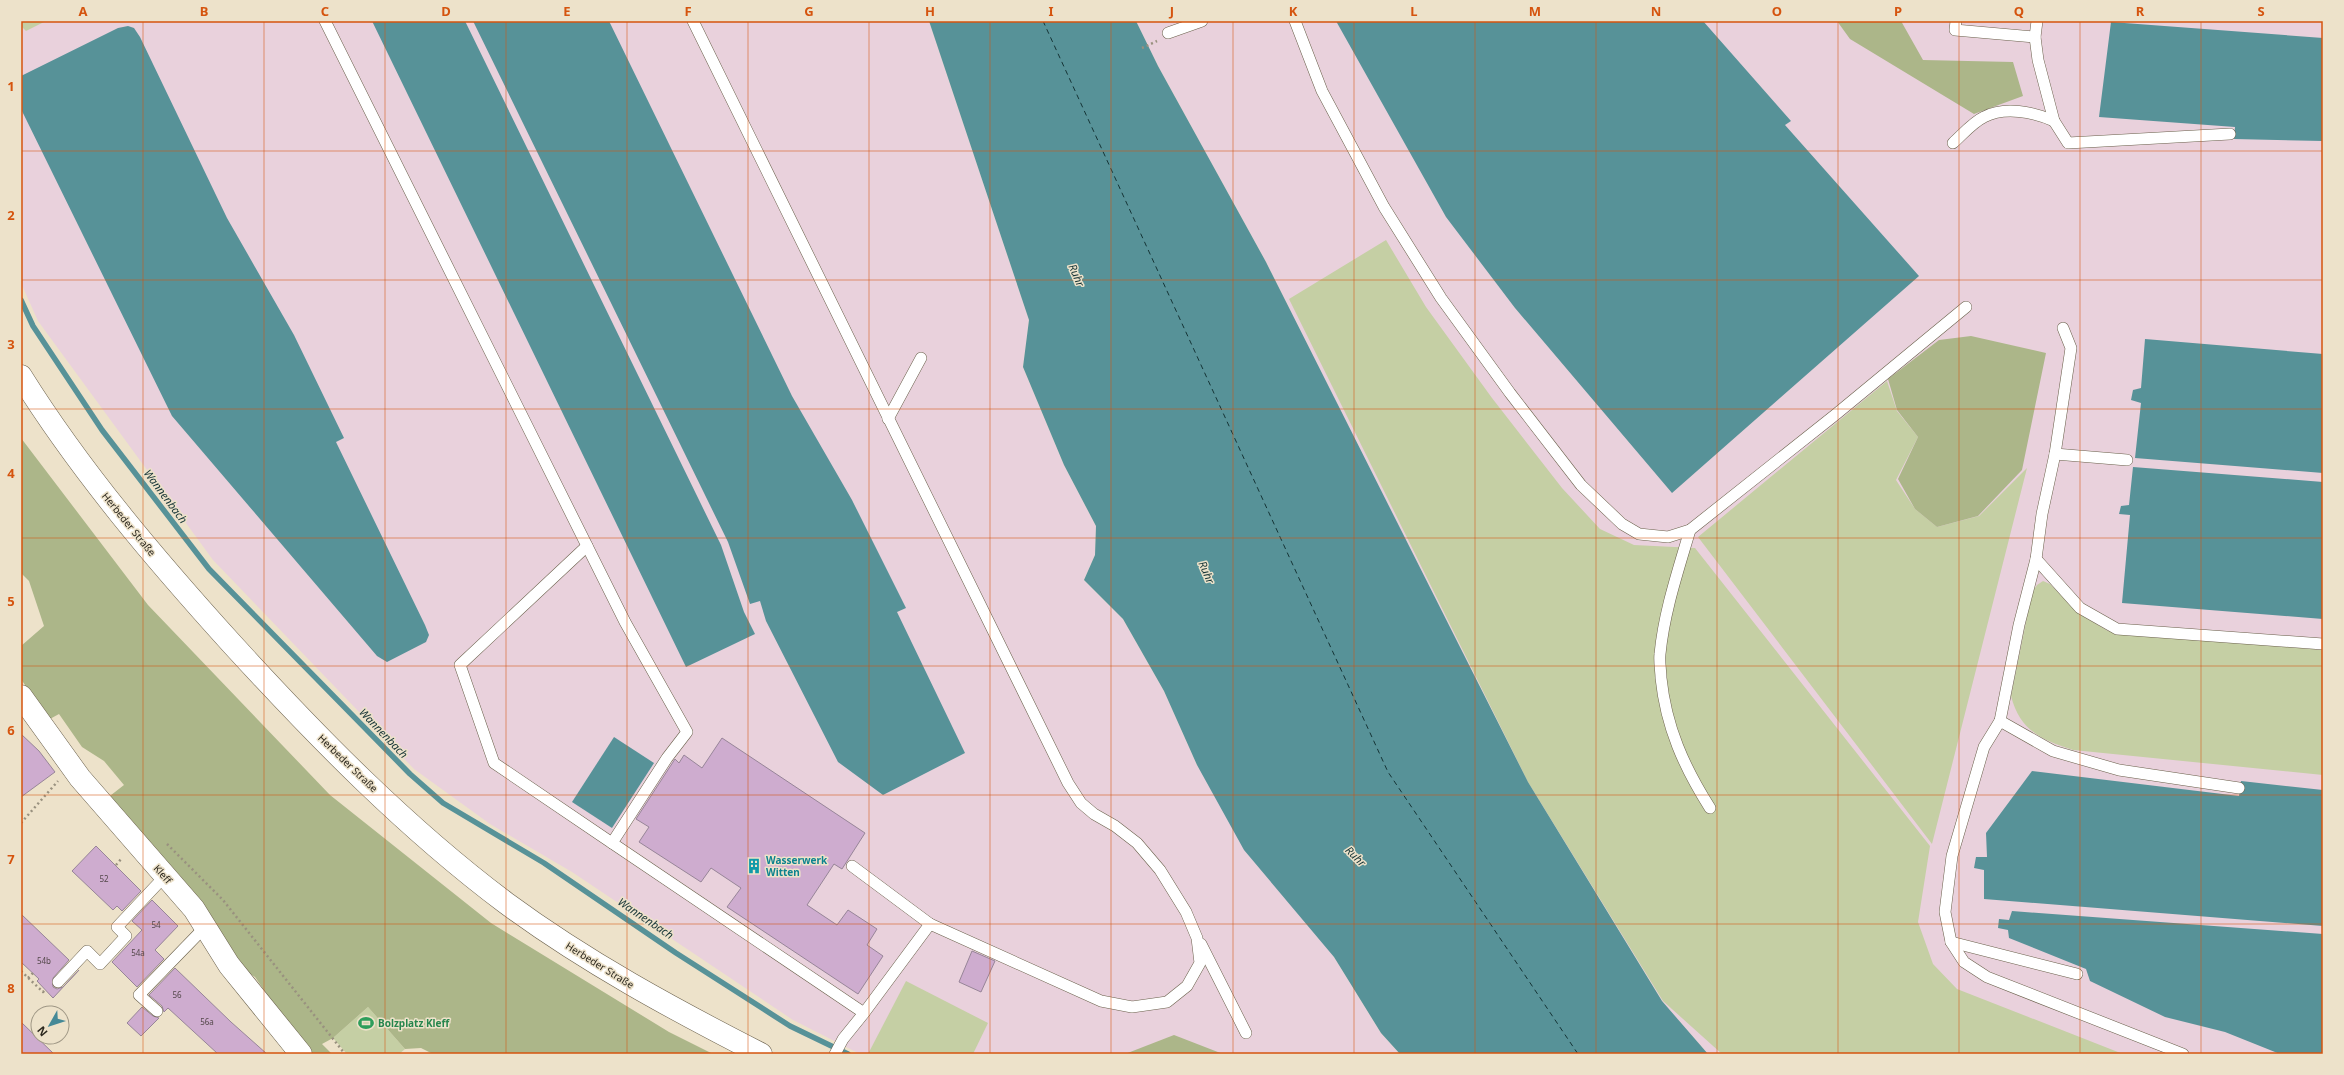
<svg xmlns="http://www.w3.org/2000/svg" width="2344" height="1075" viewBox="0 0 2344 1075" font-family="'Noto Sans',sans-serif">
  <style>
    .commercial { fill: #e9d1dc }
    .green { fill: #c5cfa4 }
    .forest { fill: #acb689 }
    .water { fill: #579298 }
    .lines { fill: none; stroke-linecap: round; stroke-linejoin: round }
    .stream { stroke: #579298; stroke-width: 5.5 }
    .ferry { stroke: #153436; stroke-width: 1; stroke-dasharray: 5 4; stroke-linecap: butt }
    .building { fill: #ceaccf; stroke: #978598 }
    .lane-casing { stroke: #6a604b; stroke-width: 12 }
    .street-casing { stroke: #6a604b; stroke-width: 23 }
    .secondary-casing { stroke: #6a604b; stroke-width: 23 }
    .path { stroke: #99917f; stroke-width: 2.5; stroke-dasharray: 2 3; stroke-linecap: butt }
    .lane { stroke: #fff; stroke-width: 11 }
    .street { stroke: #fff; stroke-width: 22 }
    .secondary { stroke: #fff; stroke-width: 22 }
    .grid { fill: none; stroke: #d5540e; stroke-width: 1; stroke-opacity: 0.55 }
    .labels { text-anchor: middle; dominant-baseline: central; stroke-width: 3; stroke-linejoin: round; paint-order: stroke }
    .number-label { font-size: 8px; fill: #54484a }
    .street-label { font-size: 10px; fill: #2b271e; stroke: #ede2ca }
    .culture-label { font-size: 10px; font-weight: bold; fill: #0d838f; stroke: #ede2ca; text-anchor: start }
    .leisure-label { font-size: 10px; font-weight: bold; fill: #27864d; stroke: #ede2ca; text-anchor: start }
    .water-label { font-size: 11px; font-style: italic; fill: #153436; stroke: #ede2ca }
    .neatline { fill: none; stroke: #d5540e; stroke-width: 1.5 }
    .grid-label { font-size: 13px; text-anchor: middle; font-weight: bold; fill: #d5540e }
  </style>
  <rect width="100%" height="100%" fill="#ede2ca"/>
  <g class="commercial">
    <polygon points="21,21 929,21 1029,320 1023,367 1064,465 1096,526 1095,555 1084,580 1123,619 1164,691 1197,765 1334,957 1381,1033 1400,1054 860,1054 793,1020 572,872 490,824 414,769 213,560 38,321 21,283"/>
    <polygon points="1136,21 2323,21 2323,1054 1708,1054 1662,1001 1528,782 1266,262 1158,66"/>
  </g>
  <g class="green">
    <polygon points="21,21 46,21 26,31 21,26"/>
    <polygon points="1386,240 1426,307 1492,398 1562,488 1600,529 1634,545 1695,548 1930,846 1918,922 1933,964 1957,989 2123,1054 1722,1054 1663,1001 1528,782 1289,299"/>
    <polygon points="1887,381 1897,411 1918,437 1896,480 1915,509 1937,527 1979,516 2027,468 1932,844 1698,537"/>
    <path d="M2043,581L2050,584L2078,613L2108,631L2323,650V775L2073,750C2042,740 2020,731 2011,696L2032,592L2037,585Z"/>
    <polygon points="906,981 988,1023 973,1054 868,1054"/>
    <polygon points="368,1007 405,1049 399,1054 347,1054 333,1038"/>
  </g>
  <g class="forest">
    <polygon points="1837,21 1901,21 1923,60 2013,62 2023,96 1974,114 1850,39"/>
    <polygon points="1971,336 2046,353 2022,470 1978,516 1937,527 1915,509 1898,479 1918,437 1897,410 1888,379 1939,340"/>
    <polygon points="21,438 148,605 330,795 491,923 669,1032 713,1054 433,1054 421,1048 405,1049 368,1007 333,1038 322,1044 332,1054 308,1054 255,977 238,966 106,799 124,785 104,761 82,747 59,714 48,720 21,679 21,646 44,626 29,581 21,573"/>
    <polygon points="1174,1035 1223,1054 1125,1054"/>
  </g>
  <g class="water">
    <polygon points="372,21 465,21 721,545 744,612 755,634 686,667"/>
    <polygon points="473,21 609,21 792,396 852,500 906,608 897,612 965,753 883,795 838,762 766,621 760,601 750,604 728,542"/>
    <polygon points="929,21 1136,21 1158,66 1266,262 1528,782 1662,1001 1708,1054 1400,1054 1381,1033 1334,957 1244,850 1197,765 1164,691 1123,619 1084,580 1095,555 1096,526 1064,465 1023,367 1029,320"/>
    <polygon points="1336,21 1703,21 1791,121 1785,125 1919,276 1672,493 1515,308 1446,217"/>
    <polygon points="2111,22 2323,38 2323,141 2234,139 2235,127 2099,117"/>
    <polygon points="128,26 134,28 140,37 227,218 294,335 344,438 336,442 425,625 429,635 426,642 387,662 377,656 172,416 21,109 21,76 118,28"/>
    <polygon points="2145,339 2323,354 2323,473 2135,458 2141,403 2131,400 2133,390 2141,388"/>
    <polygon points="2133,467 2323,482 2323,619 2122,603 2130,515 2119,514 2121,506 2129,505"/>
    <polygon points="614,737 654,763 612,828 572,802"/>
    <polygon points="2032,771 2239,796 2241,781 2323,790 2323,926 1984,899 1984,870 1974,868 1976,857 1987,857 1986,833"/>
    <polygon points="2012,911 2323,934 2323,1054 2280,1054 2225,1032 2165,1017 2090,981 2086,969 2009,938 2008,930 1998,928 1999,919 2009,920"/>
  </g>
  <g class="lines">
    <polyline class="stream" points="21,300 33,326 102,430 209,569 410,774 443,803 544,863 676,953 790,1026 848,1054"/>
    <polyline class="ferry" points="1043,21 1388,772 1578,1054"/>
  </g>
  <g class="building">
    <polygon points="21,734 39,751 55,772 21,797"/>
    <polygon points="722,738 865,833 842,869 834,864 807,905 837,925 848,910 877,929 867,945 883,956 858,994 727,907 741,888 711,868 701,882 639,842 649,827 636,819 675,759 679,763 684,755 702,768"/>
    <polygon points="96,846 141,891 122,911 117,906 113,910 72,871"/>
    <polygon points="152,900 178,926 155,950 164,959 137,987 112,962 142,930 132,921"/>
    <polygon points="21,914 69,960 53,978 53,987 57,989 63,987 79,970 53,998 37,981 39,979 21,962"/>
    <polygon points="972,951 995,961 981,992 959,982"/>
    <polygon points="175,968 231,1022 267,1054 218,1054 168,1008 164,1012 162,1006 149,995"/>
    <polygon points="142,1007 153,1016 159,1018 141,1036 127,1023"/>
    <polygon points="21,1022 54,1054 21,1054"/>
  </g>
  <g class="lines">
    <defs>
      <g id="lane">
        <polyline points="325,21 625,622 687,732 667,758 612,843 864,1013"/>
        <polyline points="693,21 1068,783 1081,803 1094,814 1115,826 1137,843 1160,870 1186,912 1197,938 1200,963 1187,986 1167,1002 1132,1007 1101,1001 930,924 864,1013 843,1039 835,1054"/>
        <polyline points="1295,21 1322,91 1384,207 1441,298 1510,393 1581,485 1622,524 1639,534 1668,537 1690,530 1835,415 1966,307"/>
        <polyline points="1956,21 1955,30 2035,37"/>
        <polyline points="2037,21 2035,37 2038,60 2054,121 2068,143 2230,134"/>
        <polyline points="1168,33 1202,21"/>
        <path d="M1953,143C1962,135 1973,122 1984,117C2005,106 2033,112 2054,121"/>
        <polyline points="2063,328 2071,348 2055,454 2042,514 2036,559 2019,625 2000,721 1984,747 1952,856 1945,912 1951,942 1964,962 1987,977 2183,1054"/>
        <polyline points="888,419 921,358"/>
        <polyline points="2055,454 2127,460"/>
        <path d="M1690,530C1678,571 1664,612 1660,654C1659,662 1661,671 1661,678C1666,727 1684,767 1710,808"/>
        <polyline points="587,546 460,665 494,763 612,843"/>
        <polyline points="2036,559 2080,608 2117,629 2323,644"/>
        <polyline points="2000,721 2053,751 2119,770 2239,788"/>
        <polyline points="852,866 930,924"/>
        <polyline points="1951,942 2077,974"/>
        <polyline points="1201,944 1246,1033"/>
        <polyline points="58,982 87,951 100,964 126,936 117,927 165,876"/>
        <polyline points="157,1011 139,995 206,926"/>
      </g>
      <polyline id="street" points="21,696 80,778 194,909 229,965 301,1054"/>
      <path id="secondary" d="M21,376C81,472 156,560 232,644C317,737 406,828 506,903C586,962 673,1009 761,1054"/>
    </defs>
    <use href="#lane" class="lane-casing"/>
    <use href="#street" class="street-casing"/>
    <use href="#secondary" class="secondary-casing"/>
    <g class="path">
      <polyline points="1142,48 1157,41"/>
      <polyline points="21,823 58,781"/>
      <polyline points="167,844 223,900 345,1054"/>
      <polyline points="116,865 122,858"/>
      <polyline points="21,971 43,992 45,990"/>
      <polyline points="28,978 33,973"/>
    </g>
    <use href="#lane" class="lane"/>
    <use href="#street" class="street"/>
    <use href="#secondary" class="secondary"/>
  </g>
  <path class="grid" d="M143,21V1054M264,21V1054M385,21V1054M506,21V1054M627,21V1054M748,21V1054M869,21V1054M990,21V1054M1111,21V1054M1233,21V1054M1354,21V1054M1475,21V1054M1596,21V1054M1717,21V1054M1838,21V1054M1959,21V1054M2080,21V1054M2201,21V1054M21,151H2323M21,280H2323M21,409H2323M21,538H2323M21,666H2323M21,795H2323M21,924H2323"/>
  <defs>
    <symbol id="building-bare" viewBox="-9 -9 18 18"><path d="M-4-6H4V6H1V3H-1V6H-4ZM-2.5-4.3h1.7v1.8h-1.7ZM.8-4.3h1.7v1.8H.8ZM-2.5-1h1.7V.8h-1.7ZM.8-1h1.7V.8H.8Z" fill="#0f9aa8" stroke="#ede2ca" stroke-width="2.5" paint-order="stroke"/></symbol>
    <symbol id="stadium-bare" viewBox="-9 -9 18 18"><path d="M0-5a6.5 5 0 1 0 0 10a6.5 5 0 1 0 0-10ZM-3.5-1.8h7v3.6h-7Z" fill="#2e9e5b" stroke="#ede2ca" stroke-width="2.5" paint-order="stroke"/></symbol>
  </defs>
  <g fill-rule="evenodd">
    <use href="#building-bare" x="743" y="855" width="22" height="22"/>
    <use href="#stadium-bare" x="355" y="1012" width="22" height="22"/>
  </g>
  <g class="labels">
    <g class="number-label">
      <text x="104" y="878">52</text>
      <text x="156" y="924">54</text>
      <text x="138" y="952">54a</text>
      <text x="44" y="960">54b</text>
      <text x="177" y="994">56</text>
      <text x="207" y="1021">56a</text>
    </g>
    <g class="street-label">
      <text transform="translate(129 524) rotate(51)">Herbeder Straße</text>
      <text transform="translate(348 763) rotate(44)">Herbeder Straße</text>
      <text transform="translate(163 874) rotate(48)">Kleff</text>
      <text transform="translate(600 965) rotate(32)">Herbeder Straße</text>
    </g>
    <g class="culture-label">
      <text x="766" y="860">Wasserwerk<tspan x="766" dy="12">Witten</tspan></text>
    </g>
    <g class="leisure-label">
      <text x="378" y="1023">Bolzplatz Kleff</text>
    </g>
    <g class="water-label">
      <text transform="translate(1077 275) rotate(66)">Ruhr</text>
      <text transform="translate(166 496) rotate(53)">Wannenbach</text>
      <text transform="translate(1207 572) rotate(66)">Ruhr</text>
      <text transform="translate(384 733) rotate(46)">Wannenbach</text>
      <text transform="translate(1356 856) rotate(45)">Ruhr</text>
      <text transform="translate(646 918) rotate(34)">Wannenbach</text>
    </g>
  </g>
  <rect width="2344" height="1075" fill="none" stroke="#ede2ca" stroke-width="44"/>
  <g transform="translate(50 1025) rotate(231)"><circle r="19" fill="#ede2ca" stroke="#9f9785"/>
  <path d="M0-3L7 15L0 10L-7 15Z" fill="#458997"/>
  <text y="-6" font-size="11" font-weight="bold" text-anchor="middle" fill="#2b271e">N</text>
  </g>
  <rect x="22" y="22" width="2300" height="1031" class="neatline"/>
  <g class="grid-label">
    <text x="83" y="16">A</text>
    <text x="204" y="16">B</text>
    <text x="325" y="16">C</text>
    <text x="446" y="16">D</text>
    <text x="567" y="16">E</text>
    <text x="688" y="16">F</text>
    <text x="809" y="16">G</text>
    <text x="930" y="16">H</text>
    <text x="1051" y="16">I</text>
    <text x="1172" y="16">J</text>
    <text x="1293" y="16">K</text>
    <text x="1414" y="16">L</text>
    <text x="1535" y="16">M</text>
    <text x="1656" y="16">N</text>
    <text x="1777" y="16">O</text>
    <text x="1898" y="16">P</text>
    <text x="2019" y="16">Q</text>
    <text x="2140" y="16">R</text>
    <text x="2261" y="16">S</text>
    <text x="11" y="91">1</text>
    <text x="11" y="220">2</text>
    <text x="11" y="349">3</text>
    <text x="11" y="478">4</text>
    <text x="11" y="606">5</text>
    <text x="11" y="735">6</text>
    <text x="11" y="864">7</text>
    <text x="11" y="993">8</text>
  </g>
</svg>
